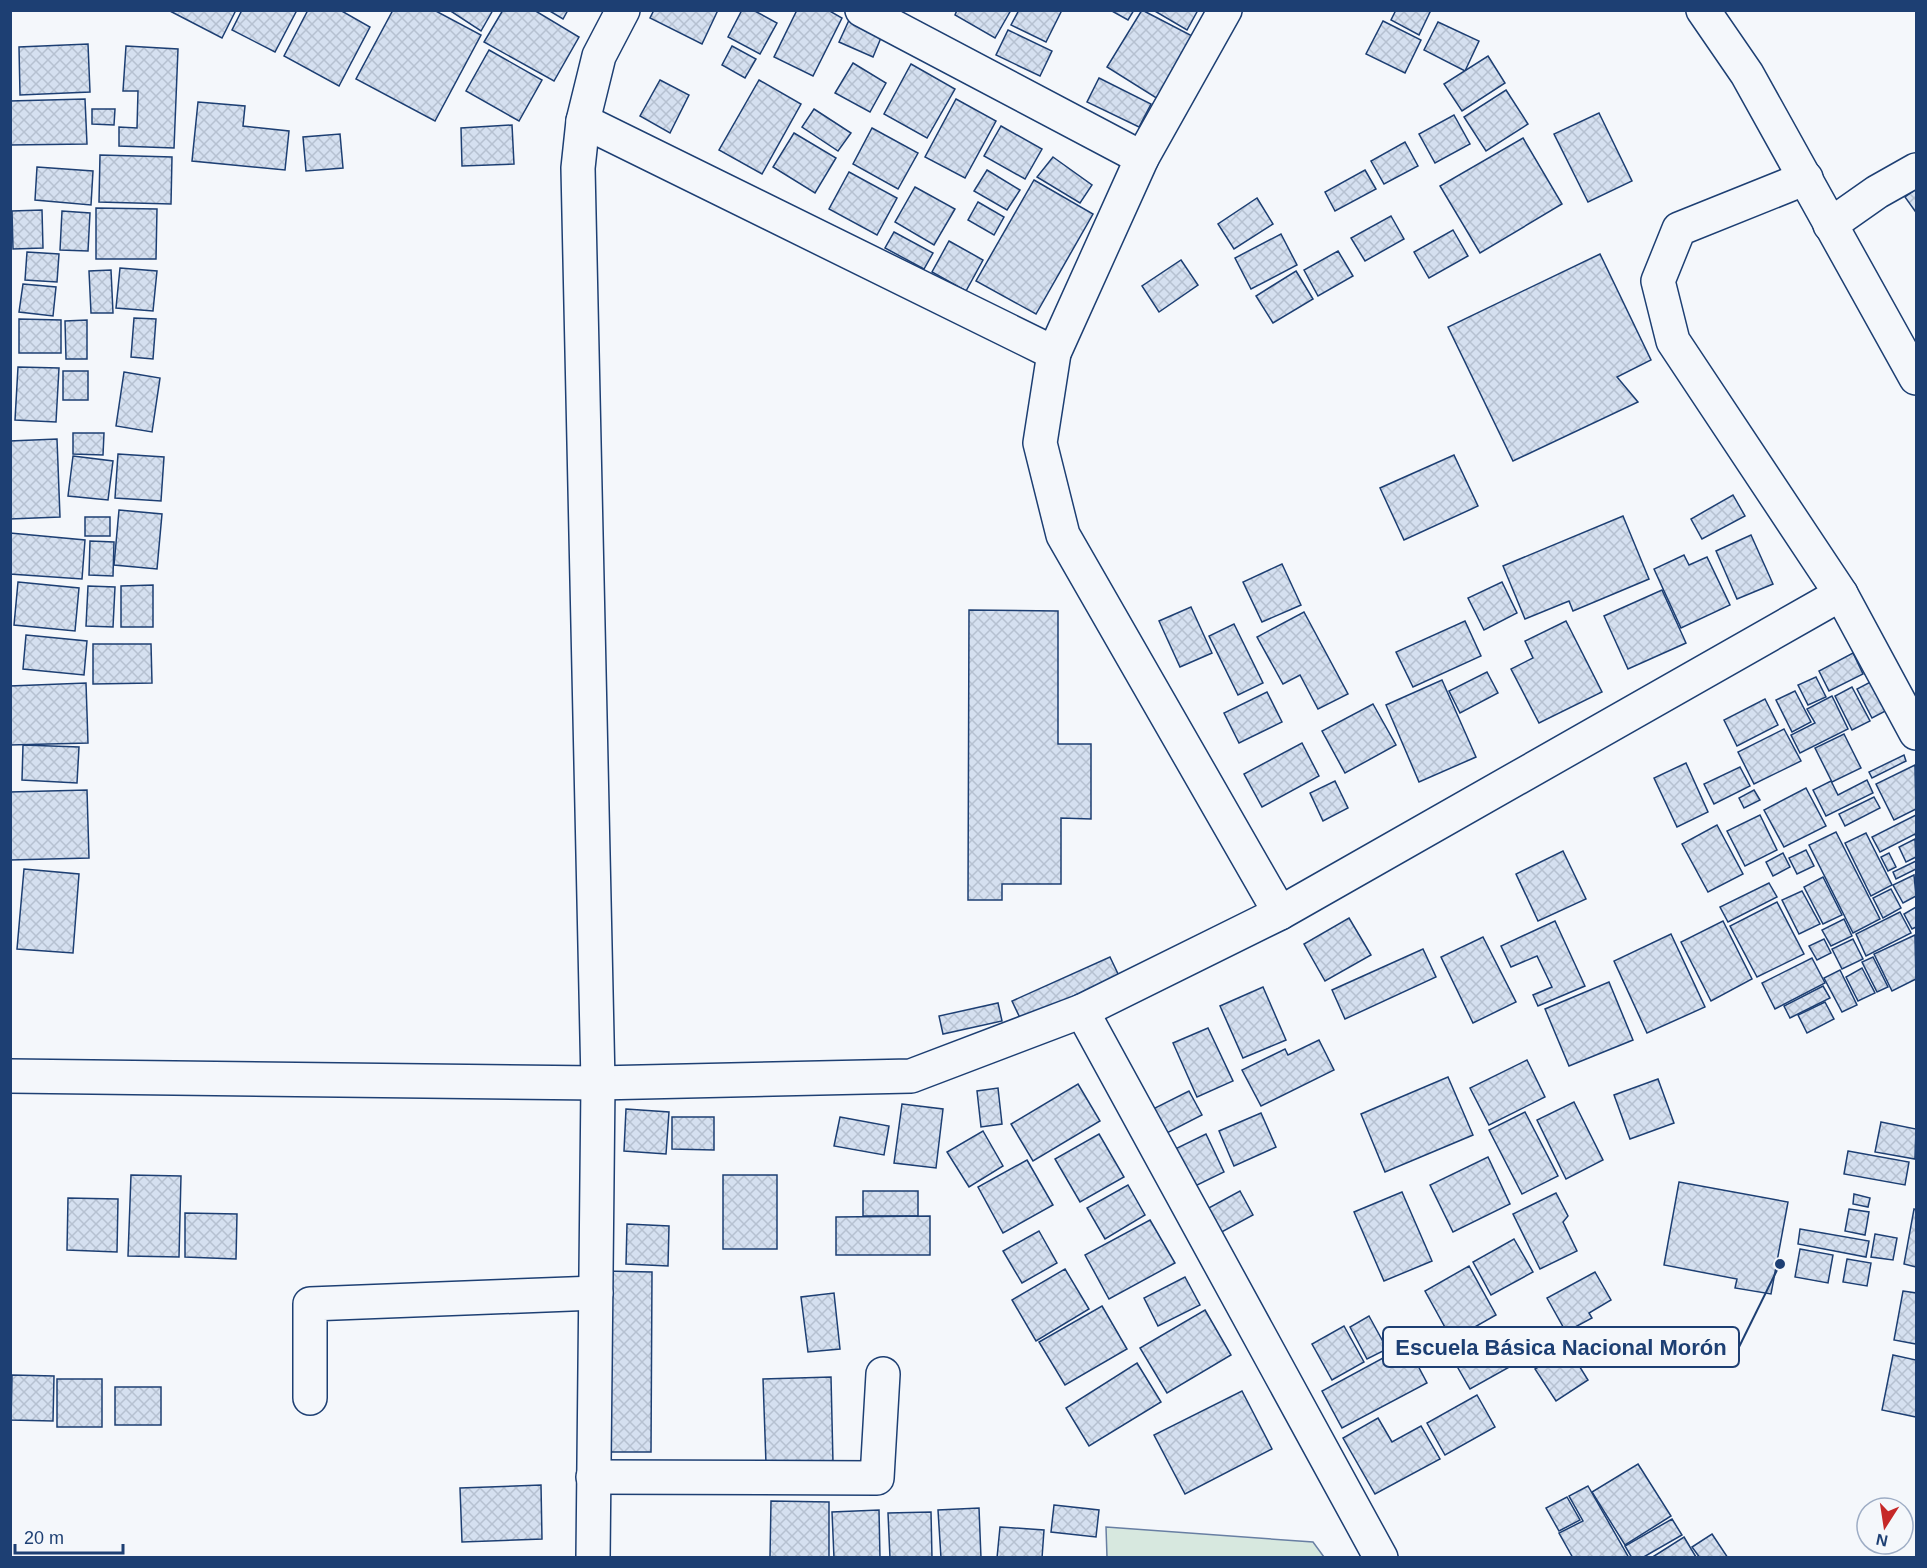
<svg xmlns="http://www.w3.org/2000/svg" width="1927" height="1568" viewBox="0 0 1927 1568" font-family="Helvetica,sans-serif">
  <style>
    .green { fill: #d7e8df; stroke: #687fa3; stroke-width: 1.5 }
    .building { fill: url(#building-cross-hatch); stroke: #1d3f73; stroke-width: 1.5 }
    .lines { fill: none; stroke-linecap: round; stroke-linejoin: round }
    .minor-casing { stroke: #1d3f73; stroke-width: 36 }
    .minor { stroke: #f4f7fb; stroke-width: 33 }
    .leader { fill: none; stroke: #1d3f73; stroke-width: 2 }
    .callout-dot { fill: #1d3f73; stroke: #f4f7fb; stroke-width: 2 }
    .callout { fill: #f4f7fb; stroke: #1d3f73; stroke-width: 2 }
    .callout-label { font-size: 22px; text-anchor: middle; font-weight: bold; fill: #1d3f73 }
  </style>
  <defs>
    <pattern id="building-cross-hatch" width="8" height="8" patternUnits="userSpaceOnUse" patternTransform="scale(1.5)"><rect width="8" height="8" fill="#d5e0f0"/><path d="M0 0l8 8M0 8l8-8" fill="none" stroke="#b6c1d1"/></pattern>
  </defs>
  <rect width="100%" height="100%" fill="#f4f7fb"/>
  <polygon class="green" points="1106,1527 1313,1542 1324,1557 1107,1557"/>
  <g class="building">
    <polygon points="168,10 236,10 222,38"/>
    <polygon points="242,10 297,10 275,52 232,30"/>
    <polygon points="308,10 340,10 370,27 339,86 284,56"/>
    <polygon points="393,10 434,10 481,35 435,121 356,79"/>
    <polygon points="449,10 493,10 481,31"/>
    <polygon points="503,10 534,10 579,37 554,81 484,42"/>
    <polygon points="548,10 568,10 563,19"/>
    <polygon points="654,10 718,10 702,44 650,18"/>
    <polygon points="742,10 753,10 777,23 760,54 728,37"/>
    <polygon points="797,10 828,10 842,18 813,76 774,57"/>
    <polygon points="957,10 1011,10 995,38 955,15"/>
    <polygon points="1019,10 1062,10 1046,42 1011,25"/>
    <polygon points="1110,10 1134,10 1128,20"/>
    <polygon points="1142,10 1196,38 1158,99 1107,67"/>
    <polygon points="1153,10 1198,10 1187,30"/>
    <polygon points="1396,10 1431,10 1419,35 1391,20"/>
    <polygon points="850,18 883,33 873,57 839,42"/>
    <polygon points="1383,21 1421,40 1405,73 1366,54"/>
    <polygon points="1438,22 1479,41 1465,71 1424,50"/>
    <polygon points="1008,30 1052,51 1040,76 996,55"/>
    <polygon points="88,44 90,92 20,95 19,47"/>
    <polygon points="126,46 178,49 174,148 119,146 119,127 137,128 138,91 123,91"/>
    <polygon points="732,46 756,59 745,78 722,65"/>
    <polygon points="489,50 542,80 519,121 466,91"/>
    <polygon points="1488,56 1505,83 1462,111 1444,84"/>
    <polygon points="853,63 886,83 870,112 835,93"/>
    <polygon points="911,64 955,89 927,138 884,114"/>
    <polygon points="1099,78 1151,104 1139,127 1087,102"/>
    <polygon points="660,80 689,95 670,133 640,116"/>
    <polygon points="759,80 801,104 762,174 719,150"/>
    <polygon points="1506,90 1528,124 1486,151 1464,117"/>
    <polygon points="85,99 87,144 10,145 10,101"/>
    <polygon points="956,99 996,121 965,178 925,157"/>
    <polygon points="198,102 245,106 243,126 289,131 285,170 192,161"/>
    <polygon points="92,109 115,109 114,125 92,124"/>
    <polygon points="814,109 851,133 838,151 802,127"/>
    <polygon points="1599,113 1632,181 1588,202 1554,134"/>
    <polygon points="1454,115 1470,144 1435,163 1419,134"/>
    <polygon points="512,125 514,164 462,166 461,128"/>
    <polygon points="1001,126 1042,149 1025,179 984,156"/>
    <polygon points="872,128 918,153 898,189 853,164"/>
    <polygon points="794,133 836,158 815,193 773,167"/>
    <polygon points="340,134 343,168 306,171 303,137"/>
    <polygon points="1523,138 1562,204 1480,253 1440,186"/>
    <polygon points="1405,142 1418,166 1384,184 1371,161"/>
    <polygon points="100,155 172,157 171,204 99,202"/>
    <polygon points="1053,157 1092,185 1080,203 1037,177"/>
    <polygon points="37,167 93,171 91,205 35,200"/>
    <polygon points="987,170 1020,190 1007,210 974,191"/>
    <polygon points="1365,170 1376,189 1335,211 1325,192"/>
    <polygon points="849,172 897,198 877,235 829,209"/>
    <polygon points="1034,180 1093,214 1036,314 976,281"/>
    <polygon points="915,187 955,209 934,245 895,222"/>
    <polygon points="1916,189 1916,209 1915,211 1905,197"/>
    <polygon points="1257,198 1273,224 1234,249 1218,224"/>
    <polygon points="978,202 1004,217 994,235 968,220"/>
    <polygon points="96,208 157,209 156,259 96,259"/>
    <polygon points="42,210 43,248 13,249 12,211"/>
    <polygon points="62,211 90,213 88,251 60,250"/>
    <polygon points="1391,216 1404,239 1365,261 1351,238"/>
    <polygon points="1453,230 1468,256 1429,278 1414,252"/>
    <polygon points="894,232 933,253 924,269 885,248"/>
    <polygon points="1281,234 1297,265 1251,289 1235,258"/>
    <polygon points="949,241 983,260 966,291 932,272"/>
    <polygon points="1338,251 1353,276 1318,296 1304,270"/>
    <polygon points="27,252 59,254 57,282 25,280"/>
    <polygon points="1600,254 1651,360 1617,377 1638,402 1513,461 1448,327"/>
    <polygon points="1181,260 1198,285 1159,312 1142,286"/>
    <polygon points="120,268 157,271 153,311 116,308"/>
    <polygon points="111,270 113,313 91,313 89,271"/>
    <polygon points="1296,271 1313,299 1273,323 1256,296"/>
    <polygon points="23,284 56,287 53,316 19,312"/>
    <polygon points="134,318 156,319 153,359 131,357"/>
    <polygon points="19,319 61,320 61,353 19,353"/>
    <polygon points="87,320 87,359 66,359 65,321"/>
    <polygon points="18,367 59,368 56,422 15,420"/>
    <rect x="63" y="371" width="25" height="29"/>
    <polygon points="124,372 160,378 152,432 116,426"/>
    <polygon points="73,433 104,433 103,455 73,454"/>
    <polygon points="57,439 60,517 10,519 10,441"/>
    <polygon points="118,454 164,457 161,501 115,498"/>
    <polygon points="1454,455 1478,506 1404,540 1380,488"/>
    <polygon points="73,456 113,461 108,500 68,496"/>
    <polygon points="1733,495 1745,516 1702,539 1691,519"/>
    <polygon points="119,510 162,514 157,569 114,565"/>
    <polygon points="1623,516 1649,579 1573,611 1569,601 1525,619 1503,566"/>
    <rect x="85" y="517" width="25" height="19"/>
    <polygon points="10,533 85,540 82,579 10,574"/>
    <polygon points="1751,535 1773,584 1737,599 1716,551"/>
    <polygon points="90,541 114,542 113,576 89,575"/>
    <polygon points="1684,555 1689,565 1707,557 1730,605 1681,628 1654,569"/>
    <polygon points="1282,564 1301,605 1262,622 1243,582"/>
    <polygon points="18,582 79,588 75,631 14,625"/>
    <polygon points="1502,582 1517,613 1484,630 1468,598"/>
    <polygon points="153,585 153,627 121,627 121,586"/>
    <polygon points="88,586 115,587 113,627 86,626"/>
    <polygon points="1662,590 1686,643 1628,669 1604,616"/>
    <polygon points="1191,607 1212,653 1180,667 1159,621"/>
    <polygon points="969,610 1058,611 1058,744 1091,744 1091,819 1061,818 1061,884 1002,884 1002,900 968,900"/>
    <polygon points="1304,612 1348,694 1318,709 1300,675 1283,684 1257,637"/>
    <polygon points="1465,621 1481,656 1413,687 1396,652"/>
    <polygon points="1566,621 1602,692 1539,723 1511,669 1533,658 1525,641"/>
    <polygon points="1234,624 1263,683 1238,695 1209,636"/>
    <polygon points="26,635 87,641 84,675 23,669"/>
    <polygon points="93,644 151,644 152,683 93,684"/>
    <polygon points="1853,653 1863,674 1829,691 1819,671"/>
    <polygon points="1487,672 1498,693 1460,713 1449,691"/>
    <polygon points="1882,676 1897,705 1872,718 1857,689"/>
    <polygon points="1816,677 1826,697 1808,705 1798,685"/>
    <polygon points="1442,680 1476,757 1419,782 1386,705"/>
    <polygon points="86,683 88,743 10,745 10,686"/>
    <polygon points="1852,687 1870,721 1852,730 1835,696"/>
    <polygon points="1795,691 1811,722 1792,732 1776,700"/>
    <polygon points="1267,692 1282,722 1239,743 1224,713"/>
    <polygon points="1832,696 1848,729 1800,753 1791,735 1815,723 1807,709"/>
    <polygon points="1765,699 1778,725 1737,746 1724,720"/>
    <polygon points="1373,704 1396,745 1345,773 1322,731"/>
    <polygon points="1784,729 1801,761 1754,784 1738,752"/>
    <polygon points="1844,734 1861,768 1832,782 1815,748"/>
    <polygon points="1302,743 1319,776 1262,807 1244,774"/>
    <polygon points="23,745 79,747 77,783 22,780"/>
    <polygon points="1904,755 1906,761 1872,778 1869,772"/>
    <polygon points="1686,763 1708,812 1677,827 1654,778"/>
    <polygon points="1915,765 1916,809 1894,820 1876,784"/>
    <polygon points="1740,767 1750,786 1714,804 1704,784"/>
    <polygon points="1867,780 1873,793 1826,816 1813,790 1831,781 1838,795"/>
    <polygon points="1335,781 1348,808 1323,821 1310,793"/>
    <polygon points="1806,788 1826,826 1784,847 1764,810"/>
    <polygon points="87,790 89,858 10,860 10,792"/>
    <polygon points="1754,790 1760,800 1744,808 1739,798"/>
    <polygon points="1874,797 1880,808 1845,826 1839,814"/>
    <polygon points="1760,815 1777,850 1745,866 1727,831"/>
    <polygon points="1916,815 1916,837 1915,834 1880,852 1872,837"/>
    <polygon points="1717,825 1743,874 1708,892 1682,844"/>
    <polygon points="1836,832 1880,919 1853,933 1809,845"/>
    <polygon points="1866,833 1892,885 1871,896 1845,843"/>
    <polygon points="1915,839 1916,857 1906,862 1899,847"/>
    <polygon points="1806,850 1814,866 1797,874 1789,858"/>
    <polygon points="1563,851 1586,899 1538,921 1516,874"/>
    <polygon points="1783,853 1790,867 1773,876 1766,862"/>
    <polygon points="1889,853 1896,867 1888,871 1881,857"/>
    <polygon points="1916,861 1916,869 1896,879 1893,872"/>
    <polygon points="24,869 79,874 73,953 17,949"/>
    <polygon points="1914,875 1916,896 1903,903 1893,885"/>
    <polygon points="1823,877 1842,915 1823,924 1804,887"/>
    <polygon points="1769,883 1777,897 1728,922 1720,907"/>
    <polygon points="1891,889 1901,908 1883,918 1873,898"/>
    <polygon points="1802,891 1820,924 1799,934 1782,900"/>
    <polygon points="1777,902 1804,954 1757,977 1730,926"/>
    <polygon points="1916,907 1916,927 1912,929 1904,914"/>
    <polygon points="1900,912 1911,933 1866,956 1856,934"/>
    <polygon points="1349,918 1371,955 1325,981 1304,944"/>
    <polygon points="1844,919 1852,936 1831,946 1822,930"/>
    <polygon points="1555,921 1585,986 1538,1006 1533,995 1552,987 1537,956 1511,967 1501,946"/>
    <polygon points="1723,921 1752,979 1711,1001 1681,942"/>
    <polygon points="1671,934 1705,1007 1647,1033 1614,961"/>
    <polygon points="1915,935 1916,979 1892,991 1874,954"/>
    <polygon points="1483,937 1516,1002 1473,1023 1441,957"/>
    <polygon points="1824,939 1831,953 1817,960 1809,946"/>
    <polygon points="1853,939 1863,959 1842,969 1832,949"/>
    <polygon points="1423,949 1436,977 1345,1019 1332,990"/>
    <polygon points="1110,957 1119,976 1021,1020 1012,1001"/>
    <polygon points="1873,957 1888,987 1877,992 1862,962"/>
    <polygon points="1812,958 1825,983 1775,1009 1762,983"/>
    <polygon points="1862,968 1875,993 1858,1001 1846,977"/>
    <polygon points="1840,970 1857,1005 1842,1012 1824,978"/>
    <polygon points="1609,982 1633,1040 1569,1066 1545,1009"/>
    <polygon points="1823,986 1830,998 1790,1018 1784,1006"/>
    <polygon points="1263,987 1286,1040 1243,1058 1220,1006"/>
    <polygon points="1825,1002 1834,1019 1807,1033 1798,1015"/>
    <polygon points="998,1003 1002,1021 943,1034 939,1016"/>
    <polygon points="1208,1028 1233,1081 1197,1097 1173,1043"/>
    <polygon points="1319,1040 1334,1070 1261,1106 1242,1070 1285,1049 1288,1055"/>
    <polygon points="1527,1060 1545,1097 1489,1125 1470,1088"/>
    <polygon points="1448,1077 1473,1135 1385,1172 1361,1114"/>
    <polygon points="1658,1079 1674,1123 1630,1139 1614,1095"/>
    <polygon points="1078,1084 1100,1121 1033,1161 1011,1124"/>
    <polygon points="998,1088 1002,1124 981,1127 977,1091"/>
    <polygon points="1189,1091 1202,1115 1163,1135 1151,1110"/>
    <polygon points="1574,1102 1603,1160 1566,1179 1537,1120"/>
    <polygon points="902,1104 943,1109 936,1168 894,1163"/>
    <polygon points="626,1109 669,1112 666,1154 624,1151"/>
    <polygon points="1525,1112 1558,1176 1522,1194 1489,1130"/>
    <polygon points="1261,1113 1276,1147 1234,1166 1219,1131"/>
    <polygon points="672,1117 714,1117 714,1150 672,1149"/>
    <polygon points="840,1117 889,1126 884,1155 834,1146"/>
    <polygon points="1881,1122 1916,1129 1915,1159 1875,1152"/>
    <polygon points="983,1131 1003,1166 969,1187 947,1152"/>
    <polygon points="1099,1134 1124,1177 1080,1202 1055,1159"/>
    <polygon points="1206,1134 1224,1172 1189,1189 1171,1151"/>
    <polygon points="1848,1151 1909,1162 1905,1185 1844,1174"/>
    <polygon points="1488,1157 1510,1204 1453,1232 1430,1185"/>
    <polygon points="1027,1160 1053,1205 1003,1233 978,1187"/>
    <polygon points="131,1175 181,1176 179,1257 128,1256"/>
    <rect x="723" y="1175" width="54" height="74"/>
    <polygon points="1679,1182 1788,1202 1771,1294 1735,1288 1737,1279 1664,1265"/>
    <polygon points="1128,1185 1145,1215 1105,1239 1087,1208"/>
    <rect x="863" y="1191" width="55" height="25"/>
    <polygon points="1240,1191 1253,1215 1218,1234 1205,1210"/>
    <polygon points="1402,1192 1432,1261 1384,1281 1354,1212"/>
    <polygon points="1556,1193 1568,1216 1563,1222 1577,1251 1540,1269 1513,1214"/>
    <polygon points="1854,1194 1870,1198 1868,1207 1853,1204"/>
    <polygon points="68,1198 118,1199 117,1252 67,1250"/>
    <polygon points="1849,1209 1869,1212 1865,1235 1845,1231"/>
    <polygon points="1914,1209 1916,1210 1916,1267 1904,1264"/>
    <polygon points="185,1213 237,1214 236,1259 185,1257"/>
    <polygon points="930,1216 930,1255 836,1255 836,1217"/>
    <polygon points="1150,1220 1175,1263 1109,1299 1085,1255"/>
    <polygon points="627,1224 669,1226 668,1266 626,1264"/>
    <polygon points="1800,1229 1869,1241 1866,1257 1798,1244"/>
    <polygon points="1039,1231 1057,1263 1022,1283 1003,1251"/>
    <polygon points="1875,1234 1897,1238 1893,1260 1871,1257"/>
    <polygon points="1514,1239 1533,1272 1491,1295 1473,1262"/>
    <polygon points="1800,1249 1833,1255 1828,1283 1795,1277"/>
    <polygon points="1847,1259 1871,1263 1867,1286 1843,1282"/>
    <polygon points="1469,1266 1496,1315 1452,1340 1425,1291"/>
    <polygon points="1065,1269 1089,1309 1036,1341 1012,1300"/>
    <polygon points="604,1271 652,1272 651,1452 602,1452"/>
    <polygon points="1595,1272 1611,1300 1589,1313 1592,1318 1566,1332 1547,1298"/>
    <polygon points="1185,1277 1200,1305 1158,1326 1144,1298"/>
    <polygon points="1903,1291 1916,1293 1916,1344 1894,1340"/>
    <polygon points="834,1293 840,1349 808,1352 801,1297"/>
    <polygon points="1102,1306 1127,1349 1065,1385 1039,1342"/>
    <polygon points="1205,1310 1231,1355 1167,1393 1140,1348"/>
    <polygon points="1369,1316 1387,1349 1367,1359 1350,1327"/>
    <polygon points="1344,1326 1364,1362 1332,1380 1312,1344"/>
    <polygon points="1493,1330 1513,1365 1470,1389 1450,1354"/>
    <polygon points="1407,1345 1427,1383 1342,1428 1322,1391"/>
    <polygon points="1568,1348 1588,1380 1556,1401 1535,1369"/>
    <polygon points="1893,1355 1916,1360 1916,1417 1882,1410"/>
    <polygon points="1137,1363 1161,1402 1089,1446 1066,1408"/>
    <polygon points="12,1375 54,1376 53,1421 11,1420"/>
    <polygon points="831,1377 833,1463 766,1464 763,1379"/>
    <rect x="57" y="1379" width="45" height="48"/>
    <rect x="115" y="1387" width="46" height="38"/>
    <polygon points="1242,1391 1272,1449 1185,1494 1154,1435"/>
    <polygon points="1477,1395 1495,1427 1445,1455 1427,1423"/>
    <polygon points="1378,1418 1392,1442 1421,1426 1440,1459 1375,1494 1343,1438"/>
    <polygon points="1638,1464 1671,1516 1625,1545 1592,1492"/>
    <polygon points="541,1485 542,1539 462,1542 460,1488"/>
    <polygon points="1588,1486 1629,1558 1573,1558 1559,1533 1583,1521 1569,1496"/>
    <polygon points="1567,1497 1580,1520 1559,1531 1546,1508"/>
    <polygon points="771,1501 829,1502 829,1558 770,1558"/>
    <polygon points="1054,1505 1099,1510 1096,1537 1051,1532"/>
    <polygon points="979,1508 981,1558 941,1558 938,1510"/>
    <polygon points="879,1510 880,1558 834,1558 832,1512"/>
    <polygon points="931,1512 932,1558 890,1558 888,1513"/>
    <polygon points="1672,1519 1682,1535 1642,1558 1632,1558 1625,1546"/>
    <polygon points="1000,1527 1044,1530 1042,1558 997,1558"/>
    <polygon points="1712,1534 1728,1558 1700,1558 1692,1547"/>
    <polygon points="1684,1537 1696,1557 1651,1558"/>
  </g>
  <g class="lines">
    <defs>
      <g id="minor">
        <polyline points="862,10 1142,158"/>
        <polyline points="1225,10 1142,158 1054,353 1040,443 1063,535 1280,913"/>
        <polyline points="1703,10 1747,74 1916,378"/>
        <polyline points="583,121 1054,353"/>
        <polyline points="1806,178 1679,229 1658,281 1673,341 1841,594 1916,733"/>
        <polyline points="1830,225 1877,192 1916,170"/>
        <polyline points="1082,1011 1381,1558"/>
        <polyline points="10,1076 598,1083 911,1076 1082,1011 1280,913 1841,594"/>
        <polyline points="310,1398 310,1304 596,1293"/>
        <polyline points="593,1477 877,1478 883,1374"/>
        <polyline points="593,1558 598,1083 578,168 583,121 599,56 623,10"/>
      </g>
    </defs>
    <use href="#minor" class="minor-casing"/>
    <use href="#minor" class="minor"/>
  </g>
  <path class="leader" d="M1780 1264L1739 1347"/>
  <circle class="callout-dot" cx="1780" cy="1264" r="6"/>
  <rect class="callout" x="1383" y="1327" width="356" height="40" rx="6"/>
  <g class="callout-label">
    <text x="1561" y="1355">Escuela Básica Nacional Morón</text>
  </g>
  <rect width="1927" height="1568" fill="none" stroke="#1d3f73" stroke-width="24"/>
  <g transform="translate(1885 1526) rotate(192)"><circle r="28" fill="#f4f7fb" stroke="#9eadc5" stroke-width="1.5"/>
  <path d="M0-4.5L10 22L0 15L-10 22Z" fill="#c62828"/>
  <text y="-9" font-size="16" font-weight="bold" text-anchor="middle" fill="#1d3f73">N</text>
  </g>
  <path d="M15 1544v9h108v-9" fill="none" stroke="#1d3f73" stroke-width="3"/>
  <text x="24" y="1544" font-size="18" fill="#1d3f73" stroke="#f4f7fb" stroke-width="4.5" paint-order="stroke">20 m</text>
</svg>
